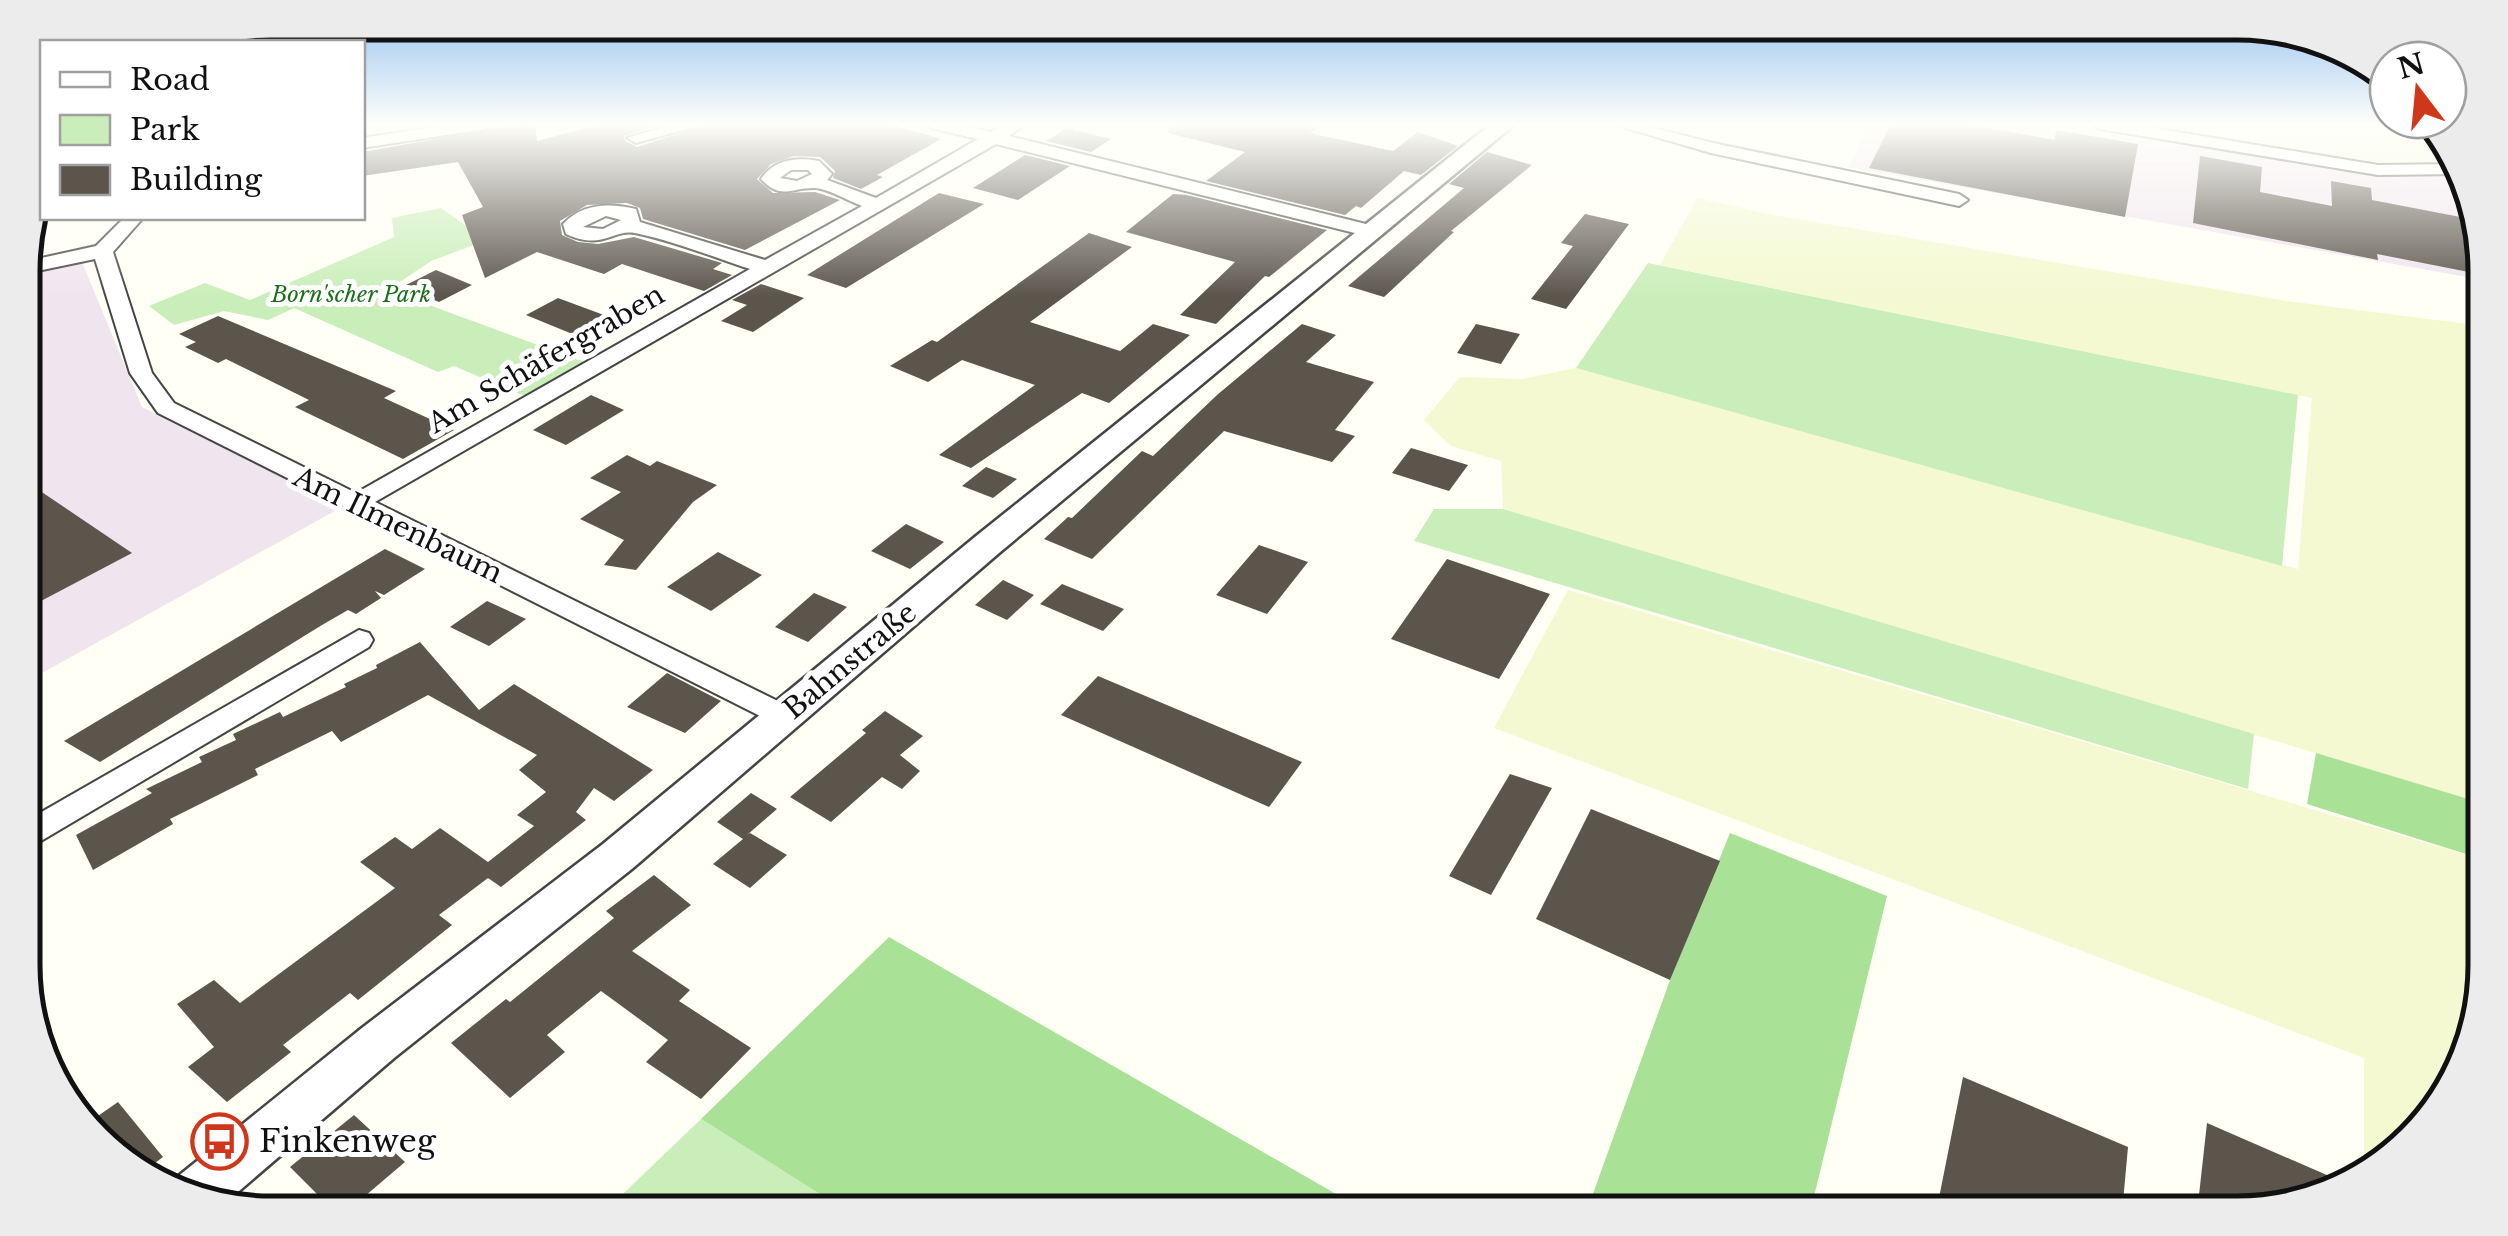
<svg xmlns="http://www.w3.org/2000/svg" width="2508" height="1236" viewBox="0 0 2508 1236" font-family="'Libre Baskerville',serif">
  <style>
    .industrial { fill: #f0e5ef }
    .farmland { fill: #f4f9d1 }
    .green { fill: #caeeb9 }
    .forest { fill: #a9e197 }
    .building { fill: #5b554c }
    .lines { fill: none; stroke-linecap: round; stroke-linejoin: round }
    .minor-casing { stroke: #444; stroke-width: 4 }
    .tertiary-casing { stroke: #444; stroke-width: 5 }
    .minor { fill: #fff; fill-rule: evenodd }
    .tertiary { fill: #fff; fill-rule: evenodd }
    .labels { text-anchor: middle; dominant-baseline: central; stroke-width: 10; stroke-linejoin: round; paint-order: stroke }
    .far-park-label { font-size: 22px; font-style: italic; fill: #1a7119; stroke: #fff }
    .street-label { font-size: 28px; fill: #111; stroke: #fff }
    .near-poi-label { font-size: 32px; fill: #111; stroke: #fff; text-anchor: start }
    .rim { fill: none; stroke: #111; stroke-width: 5 }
  </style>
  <rect width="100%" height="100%" fill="#fffff5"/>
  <g class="industrial">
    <polygon points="1870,124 2130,124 2402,168 2455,164 2483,239 2484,280 1848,167"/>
    <polygon points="23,259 82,262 142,407 342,507 24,683"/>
  </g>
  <g class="farmland">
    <polygon points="2130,124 2433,124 2443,133 2455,164 2402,168"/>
    <polygon points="1697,198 1773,215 2286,301 2484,326 2485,804 1503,509 1501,461 1451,446 1424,420 1460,377 1522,379 1576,368 2298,569 2312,398 1660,265"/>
    <polygon points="1568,590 2485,860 2485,965 2460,1074 2375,1171 2364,1175 2364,1058 1494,728"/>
  </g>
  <g class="green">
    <polygon points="441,208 479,235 474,245 431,261 388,290 592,365 529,398 454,366 438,372 294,308 268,320 224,311 174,325 149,306 205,283 250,300 394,237 392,218"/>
    <polygon points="1648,263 2298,395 2282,566 1576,368"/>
    <polygon points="1434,509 1503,509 2254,734 2248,789 1414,541"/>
    <polygon points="701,1119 850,1213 603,1213"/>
  </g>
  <g class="forest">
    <polygon points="2316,753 2485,804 2485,860 2307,804"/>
    <polygon points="1730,833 1887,896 1810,1213 1586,1213 1670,980"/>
    <polygon points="889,937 1369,1213 850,1213 701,1119"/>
  </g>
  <g class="building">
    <polygon points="520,124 535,124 537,141 601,124 663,124 624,136 625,141 637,147 708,124 889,124 941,139 877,175 883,177 861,189 833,178 835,171 820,157 794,156 771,164 757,179 773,193 815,192 840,200 745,250 643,219 640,208 627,203 587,205 560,221 562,235 578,242 598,244 634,237 722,263 713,269 732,275 704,291 622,264 604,274 537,252 485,278 462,215 483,207 458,162 362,176 362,152"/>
    <polygon points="1170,124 1322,124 1310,133 1393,151 1418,132 1458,146 1421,175 1404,171 1361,208 1356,206 1345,215 1206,181 1245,152 1168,133"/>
    <polygon points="1891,124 1967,124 2055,140 2056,130 2138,144 2125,217 1869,168"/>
    <polygon points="1067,128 1111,139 1091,152 1046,141"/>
    <polygon points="1487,152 1532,165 1451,231 1454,232 1384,297 1348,286 1464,188 1449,184"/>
    <polygon points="1025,155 1070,166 1018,200 973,188"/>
    <polygon points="2200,156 2262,167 2260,192 2332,206 2331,181 2371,188 2372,200 2476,220 2483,239 2484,275 2377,254 2378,260 2193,223"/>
    <polygon points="939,193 984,204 846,288 807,275"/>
    <polygon points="1173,194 1187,195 1327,230 1269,277 1265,276 1216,324 1180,315 1235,262 1126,232"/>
    <polygon points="1585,214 1629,224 1566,309 1531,299 1573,246 1561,243"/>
    <polygon points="1089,233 1132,247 1030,322 1120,351 1153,324 1190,335 1109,403 1082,393 971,468 939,455 1035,385 962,360 928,382 890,366 932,340 937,342"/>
    <polygon points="436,270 472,285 439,302 402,287"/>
    <polygon points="761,284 804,298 753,332 721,321 747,305 732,300"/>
    <polygon points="558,298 620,321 587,340 526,315"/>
    <polygon points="218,316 396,391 384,398 454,430 403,459 295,407 309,400 226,359 218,363 185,347 196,342 179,334"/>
    <polygon points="1302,324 1336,335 1306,362 1374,382 1335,430 1355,436 1332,462 1224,431 1092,559 1044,539 1068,517 1072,518 1142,451 1153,456 1217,395"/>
    <polygon points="1476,324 1520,334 1501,364 1457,353"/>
    <polygon points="591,395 624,410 566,445 533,430"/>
    <polygon points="1411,448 1468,465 1449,491 1392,473"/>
    <polygon points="627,455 650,466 657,461 717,485 693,502 636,570 604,565 624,540 580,519 621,492 590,478"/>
    <polygon points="986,467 1017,479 993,498 962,486"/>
    <polygon points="24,480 132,553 24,610"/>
    <polygon points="906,524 944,542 910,569 871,551"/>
    <polygon points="1259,545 1308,562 1267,614 1216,595"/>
    <polygon points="385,549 425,569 384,595 375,591 381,598 356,614 348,610 322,625 100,762 64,741"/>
    <polygon points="718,552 762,575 711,611 667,587"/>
    <polygon points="1447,559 1550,594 1499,679 1391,639"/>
    <polygon points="1003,580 1034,595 1007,620 975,605"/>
    <polygon points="1062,584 1124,609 1103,631 1040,604"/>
    <polygon points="814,593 847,607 808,642 775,627"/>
    <polygon points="487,601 526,619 489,646 450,627"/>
    <polygon points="420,642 479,710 514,684 653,770 614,801 594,788 576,812 586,820 501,887 488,878 439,915 452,925 358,1000 350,993 283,1045 291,1052 227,1102 188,1067 214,1047 177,1004 214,980 240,1003 395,888 360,862 395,837 412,849 440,828 488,862 534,826 517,815 546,792 519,770 537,755 428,695 341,742 332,731 255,769 258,775 170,819 173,824 93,870 76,835 152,793 146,789 202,762 199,757 236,740 233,734 280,712 283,717 346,687 344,684 377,668 376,665"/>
    <polygon points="667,673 721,701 685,733 627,707"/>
    <polygon points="1098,676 1302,762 1269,807 1061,715"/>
    <polygon points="885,711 923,736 900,755 920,771 902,789 882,777 831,822 790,797 866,733 862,730"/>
    <polygon points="1510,774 1552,788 1491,895 1449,876"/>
    <polygon points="751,793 777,809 747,835 750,833 787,855 750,888 713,864 743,839 717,822"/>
    <polygon points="1591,809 1720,861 1670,980 1536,919"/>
    <polygon points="654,875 691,905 632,951 690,990 679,1001 751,1048 701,1099 646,1062 668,1040 601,991 547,1035 565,1052 510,1098 451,1043 506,999 510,1002 614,918 606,911"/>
    <polygon points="1963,1077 2128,1147 2122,1213 1936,1213"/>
    <polygon points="118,1102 163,1157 143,1172 85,1125"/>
    <polygon points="354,1115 405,1162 345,1213 336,1213 290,1167"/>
    <polygon points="2207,1123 2343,1182 2252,1213 2197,1213"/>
  </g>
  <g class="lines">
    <defs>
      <g id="minor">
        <polygon points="454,124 494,124 485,129 362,148 362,138"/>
        <polygon points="675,124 704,124 636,143 627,138"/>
        <path d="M929,124H956L991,132L1006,124H1026L1009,136L1378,227L1381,231L1371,237L996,144L375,502L794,709L799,717L794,725L784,728L158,413L130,373L95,259L23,274V262L96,246L124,218H143L113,252L152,373L174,403L356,493L750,269C713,257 674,241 635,233C613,229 602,251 566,234L563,224C583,203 609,203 636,209L640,222L765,260L862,206C848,201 829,189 815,188C792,187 781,201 761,179C774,159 797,157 819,161L832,174L827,180L876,198L978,139L931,128ZM791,170H808L812,174L797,181L780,178ZM606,216L621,220L603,229L583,227Z"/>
        <polygon points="1612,124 1639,124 1713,143 1959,194 1968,200 1959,206 1711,153"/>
        <polygon points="2091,124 2129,124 2378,165 2455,164 2459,174 2378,175 2100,129"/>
        <polygon points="359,630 369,633 373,640 369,647 24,851 24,822"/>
      </g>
      <polygon id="tertiary" points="1491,124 1515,124 999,553 633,868 394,1058 225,1203 171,1190 176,1178 362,1028 603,844 975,537"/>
    </defs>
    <use href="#minor" class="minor-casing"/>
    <use href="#tertiary" class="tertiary-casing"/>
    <use href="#minor" class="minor"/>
    <use href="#tertiary" class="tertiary"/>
  </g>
  <linearGradient id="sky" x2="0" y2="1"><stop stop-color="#93c0f0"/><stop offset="0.42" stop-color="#fffffa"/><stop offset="1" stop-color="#fffffa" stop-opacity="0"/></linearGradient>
  <rect width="2508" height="297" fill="url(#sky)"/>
  <defs>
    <symbol id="bus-ring" viewBox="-11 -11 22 22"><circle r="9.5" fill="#fff" stroke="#d0361a" stroke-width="1.5"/><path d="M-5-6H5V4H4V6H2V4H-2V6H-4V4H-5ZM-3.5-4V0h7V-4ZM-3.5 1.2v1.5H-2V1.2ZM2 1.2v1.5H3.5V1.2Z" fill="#d0361a"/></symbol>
  </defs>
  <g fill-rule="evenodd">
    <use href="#bus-ring" x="188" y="1110" width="63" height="63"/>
  </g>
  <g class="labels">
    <g class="far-park-label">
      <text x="351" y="294">Born'scher Park</text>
    </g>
    <g class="street-label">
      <text transform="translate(546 359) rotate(-30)">Am Schäfergraben</text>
      <text transform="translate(398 525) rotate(26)">Am Ilmenbaum</text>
      <text transform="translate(850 661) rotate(-40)">Bahnstraße</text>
    </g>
    <g class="near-poi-label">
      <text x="259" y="1141">Finkenweg</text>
    </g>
  </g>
  <path d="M0 0H2508V1236H0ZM271 40H2237A231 231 0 0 1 2468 271V965A231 231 0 0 1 2237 1196H271A231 231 0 0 1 40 965V271A231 231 0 0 1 271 40Z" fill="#ececec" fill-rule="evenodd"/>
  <path class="rim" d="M271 40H2237A231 231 0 0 1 2468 271V965A231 231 0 0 1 2237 1196H271A231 231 0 0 1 40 965V271A231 231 0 0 1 271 40Z"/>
  <rect x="40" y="40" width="325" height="180" fill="#ffffff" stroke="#a0a0a0" stroke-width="2.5"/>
  <rect x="60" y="72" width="50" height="15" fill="#ffffff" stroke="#a0a0a0" stroke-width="2.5"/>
  <text x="130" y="90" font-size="30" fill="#111111">Road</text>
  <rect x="60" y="115" width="50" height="30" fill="#caeeb9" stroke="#a0a0a0" stroke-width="2.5"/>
  <text x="130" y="140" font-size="30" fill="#111111">Park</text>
  <rect x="60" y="165" width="50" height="30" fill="#5b554c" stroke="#a0a0a0" stroke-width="2.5"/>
  <text x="130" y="190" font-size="30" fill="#111111">Building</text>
  <g transform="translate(2418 90) rotate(344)"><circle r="48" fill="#ffffff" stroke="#a0a0a0" stroke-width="2.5"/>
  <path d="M0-8L18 38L0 25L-18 38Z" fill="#d0361a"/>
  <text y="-15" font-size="28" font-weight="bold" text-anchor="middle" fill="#111111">N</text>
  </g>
</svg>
